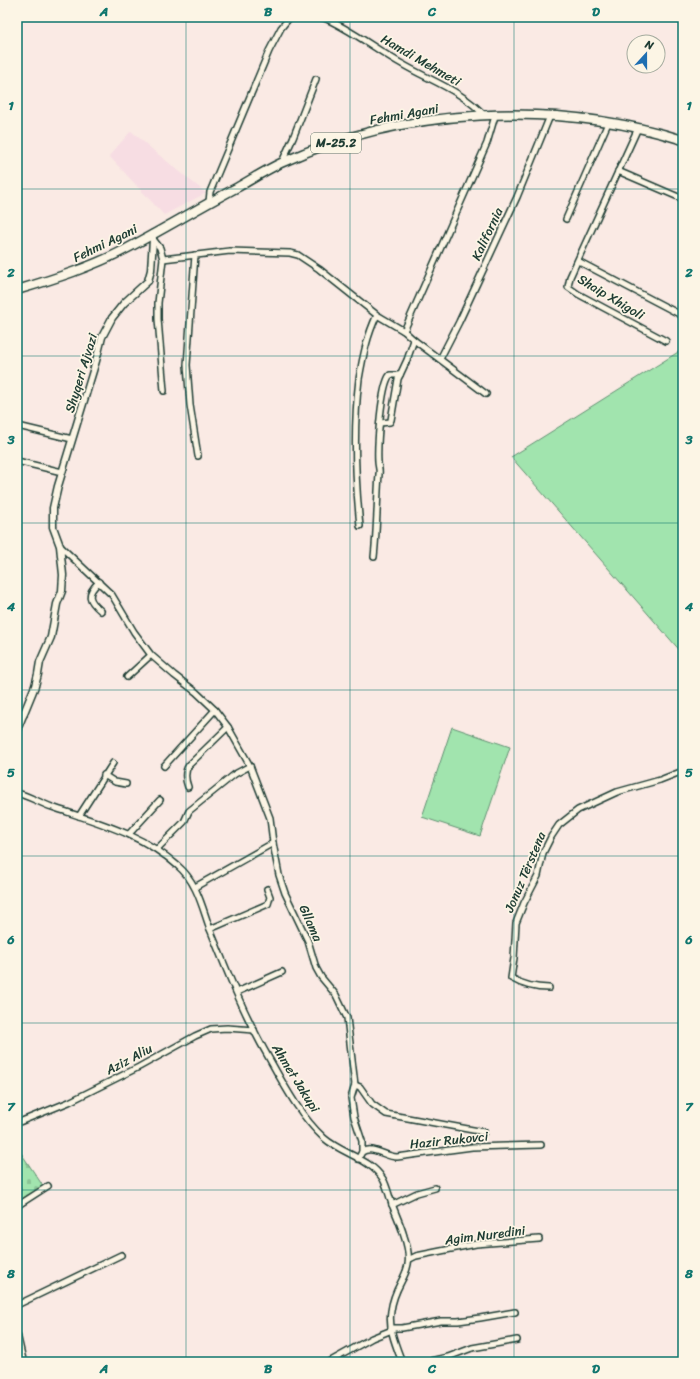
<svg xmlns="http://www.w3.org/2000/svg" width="700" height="1379" viewBox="0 0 700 1379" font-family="Sriracha,sans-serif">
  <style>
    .built { fill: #f7dde3 }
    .grass { fill: #a1e4ae; stroke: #609071 }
    .cemetery { fill: url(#cemetery-stones); stroke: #609071 }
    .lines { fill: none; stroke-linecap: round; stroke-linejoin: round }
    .minor-casing { stroke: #1f3d34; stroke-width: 8 }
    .tertiary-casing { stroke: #1f3d34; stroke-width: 9 }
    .primary-casing { stroke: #1f3d34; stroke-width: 11 }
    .minor { stroke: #fcf5e5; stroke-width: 5 }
    .tertiary { stroke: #fcf5e5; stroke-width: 6 }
    .primary { stroke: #fcf5e5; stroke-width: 8 }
    .grid { fill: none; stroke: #0f766e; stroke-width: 1; stroke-opacity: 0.55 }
    .labels { text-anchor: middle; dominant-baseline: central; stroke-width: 3.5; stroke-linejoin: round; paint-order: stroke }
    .shield { fill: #fcf5e5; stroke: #617469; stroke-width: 1 }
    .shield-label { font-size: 12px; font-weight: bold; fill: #1f3d34 }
    .street-label { font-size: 13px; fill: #1f3d34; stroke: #fcf5e5 }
    .neatline { fill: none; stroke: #0f766e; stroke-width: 1.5 }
    .grid-label { font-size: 13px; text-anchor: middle; font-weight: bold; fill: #0f766e }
  </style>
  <defs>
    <pattern id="cemetery-stones" width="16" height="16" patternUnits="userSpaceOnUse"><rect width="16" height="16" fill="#a1e4ae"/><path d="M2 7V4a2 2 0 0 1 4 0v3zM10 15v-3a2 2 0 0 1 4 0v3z" fill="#8ac496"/></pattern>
  </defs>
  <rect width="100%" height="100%" fill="#faeae4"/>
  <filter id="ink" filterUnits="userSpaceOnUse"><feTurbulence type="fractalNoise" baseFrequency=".025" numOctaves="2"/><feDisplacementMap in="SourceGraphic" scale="8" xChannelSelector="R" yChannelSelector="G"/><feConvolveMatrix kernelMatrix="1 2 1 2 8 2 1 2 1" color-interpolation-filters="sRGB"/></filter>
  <g filter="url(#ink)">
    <polygon class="built" points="131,131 153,150 206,193 164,215 109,156"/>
    <g class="grass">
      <polygon points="683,349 683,654 511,457"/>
      <polygon points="452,727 510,747 480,836 422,817"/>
    </g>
    <polygon class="cemetery" points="17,1147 43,1186 17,1204"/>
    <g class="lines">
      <defs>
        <g id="minor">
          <path d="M322,17C351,29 375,49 402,64C429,80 463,91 485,116"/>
          <polyline points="638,128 570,277 568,287 578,294 666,341"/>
          <polyline points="282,162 293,138 316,79"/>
          <polyline points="618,171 683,199"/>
          <polyline points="209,202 210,192 269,51 281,28 290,17"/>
          <polyline points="566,219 608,123"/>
          <polyline points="153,239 160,248 163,259 158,303 158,319 164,391"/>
          <polyline points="195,255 187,365 190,405 198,456"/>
          <polyline points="163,259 230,251 290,253 298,255 319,269 377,315 404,331 414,340 486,394"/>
          <polyline points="578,261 683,316"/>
          <polyline points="404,331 487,143 495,116"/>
          <polyline points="440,359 459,322 517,197 550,116"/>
          <polyline points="380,423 390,422 391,420 398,379 400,375"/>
          <polyline points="22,427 72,439"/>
          <polyline points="17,461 62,472"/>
          <path d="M360,526C355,477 353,429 359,379C363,356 367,336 377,315"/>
          <polyline points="60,546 112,595 134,632 151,655 174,675 196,692 215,710 228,727 250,766 270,818 273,843 279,875 285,893 308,941 316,968 321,977 336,995 347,1018 355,1085 351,1098 354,1117 362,1141 362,1152 358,1159"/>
          <path d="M374,557C377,529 377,502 379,474C380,470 378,466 378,462C377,446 381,385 390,375H400L407,360L414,340"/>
          <path d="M99,582C86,594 88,600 101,611"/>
          <polyline points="127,677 151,655"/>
          <polyline points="17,709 24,715"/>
          <polyline points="164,766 215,710"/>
          <polyline points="104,775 115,782 126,784"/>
          <path d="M188,787C185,779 184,772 189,765L228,727"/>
          <path d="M17,793C29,796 40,803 52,807C96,822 143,834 178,866C197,882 202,907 210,929C228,974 246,1019 270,1060C285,1087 301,1117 324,1138C342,1154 370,1158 383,1179C387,1186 389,1196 392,1204C396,1215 401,1225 404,1236C418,1276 395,1277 391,1311C388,1328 396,1346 402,1362"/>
          <polyline points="79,816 113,763"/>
          <polyline points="129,834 160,800"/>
          <polyline points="157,849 184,822 189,811 235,774 250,766"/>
          <polyline points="195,887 273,843"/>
          <polyline points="210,929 268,904 270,897 267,889"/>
          <path d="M549,988C535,988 523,985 511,978L514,958L516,923L524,903L538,876L543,853L551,837L559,825L578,810L617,792L660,780L683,771"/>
          <polyline points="237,992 282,972"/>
          <polyline points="355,1085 360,1087 372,1104 386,1114 484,1132"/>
          <polyline points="17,1123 69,1102 139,1067 195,1036 211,1029 227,1028 254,1030"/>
          <path d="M362,1152C373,1145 385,1157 397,1157L472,1147L541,1145"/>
          <polyline points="392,1205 417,1193 435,1188"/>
          <polyline points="17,1206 48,1186"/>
          <polyline points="410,1259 416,1256 476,1244 539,1239"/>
          <polyline points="17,1305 121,1255"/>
          <polyline points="391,1328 402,1328 441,1321 458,1321 480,1318 515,1312"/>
          <polyline points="329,1362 372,1338 392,1330"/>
          <polyline points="426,1362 448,1357 472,1348 517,1340"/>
        </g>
        <g id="tertiary">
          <polyline points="17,730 35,686 38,674 40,662 51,637 57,604 62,591 63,575 60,546 53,527 53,508 58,486 96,361 102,337 112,318 124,303 148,281 151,270 153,239 152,234"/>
          <polyline points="17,1336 23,1362"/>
        </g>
        <path id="primary" d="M17,290C54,279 92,267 126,249C164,229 200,207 238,187C252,179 266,170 281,163C403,107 555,100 683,140"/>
      </defs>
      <use href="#minor" class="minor-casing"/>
      <use href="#tertiary" class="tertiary-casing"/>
      <use href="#primary" class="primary-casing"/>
      <use href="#minor" class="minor"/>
      <use href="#tertiary" class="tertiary"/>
      <use href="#primary" class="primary"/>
    </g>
  </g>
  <path class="grid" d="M186,17V1362M350,17V1362M514,17V1362M17,189H683M17,356H683M17,523H683M17,690H683M17,856H683M17,1023H683M17,1190H683"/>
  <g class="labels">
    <rect class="shield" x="311" y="133" width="50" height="20" rx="3"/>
    <g class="shield-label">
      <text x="336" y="143">M-25.2</text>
    </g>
    <g class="street-label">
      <text transform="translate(421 60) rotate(30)">Hamdi Mehmeti</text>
      <text transform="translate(404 114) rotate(-10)">Fehmi Agani</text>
      <text transform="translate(487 234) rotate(-65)">Kalifornia</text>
      <text transform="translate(105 243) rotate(-26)">Fehmi Agani</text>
      <text transform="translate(611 297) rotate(31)">Shaip Xhigoli</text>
      <text transform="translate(81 373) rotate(-73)">Shyqeri Ajvazi</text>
      <text transform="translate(525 872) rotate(-67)">Jonuz Tërstena</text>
      <text transform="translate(311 923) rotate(66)">Gllama</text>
      <text transform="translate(129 1059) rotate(-28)">Aziz Aliu</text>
      <text transform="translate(296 1078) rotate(58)">Ahmet Jakupi</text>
      <text transform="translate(449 1140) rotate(-6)">Hazir Rukovci</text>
      <text transform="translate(485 1235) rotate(-7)">Agim Nuredini</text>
    </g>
  </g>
  <rect width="700" height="1379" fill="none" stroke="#fcf5e5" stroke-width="44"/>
  <g transform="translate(646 54) rotate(21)"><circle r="19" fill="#fcf5e5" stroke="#a4ab9e"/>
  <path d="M0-3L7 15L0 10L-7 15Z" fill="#1f6fb2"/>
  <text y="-6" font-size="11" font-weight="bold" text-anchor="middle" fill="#1f3d34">N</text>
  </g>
  <rect x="22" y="22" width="656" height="1335" class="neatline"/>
  <g class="grid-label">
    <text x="104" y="16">A</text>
    <text x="268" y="16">B</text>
    <text x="432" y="16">C</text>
    <text x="596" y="16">D</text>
    <text x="11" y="110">1</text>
    <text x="689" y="110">1</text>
    <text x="11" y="277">2</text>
    <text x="689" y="277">2</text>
    <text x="11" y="444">3</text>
    <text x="689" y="444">3</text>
    <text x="11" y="611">4</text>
    <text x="689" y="611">4</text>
    <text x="11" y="777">5</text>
    <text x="689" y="777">5</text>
    <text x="11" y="944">6</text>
    <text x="689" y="944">6</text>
    <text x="11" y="1111">7</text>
    <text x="689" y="1111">7</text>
    <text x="11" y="1278">8</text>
    <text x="689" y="1278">8</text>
    <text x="104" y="1373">A</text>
    <text x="268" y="1373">B</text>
    <text x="432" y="1373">C</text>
    <text x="596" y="1373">D</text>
  </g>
</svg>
